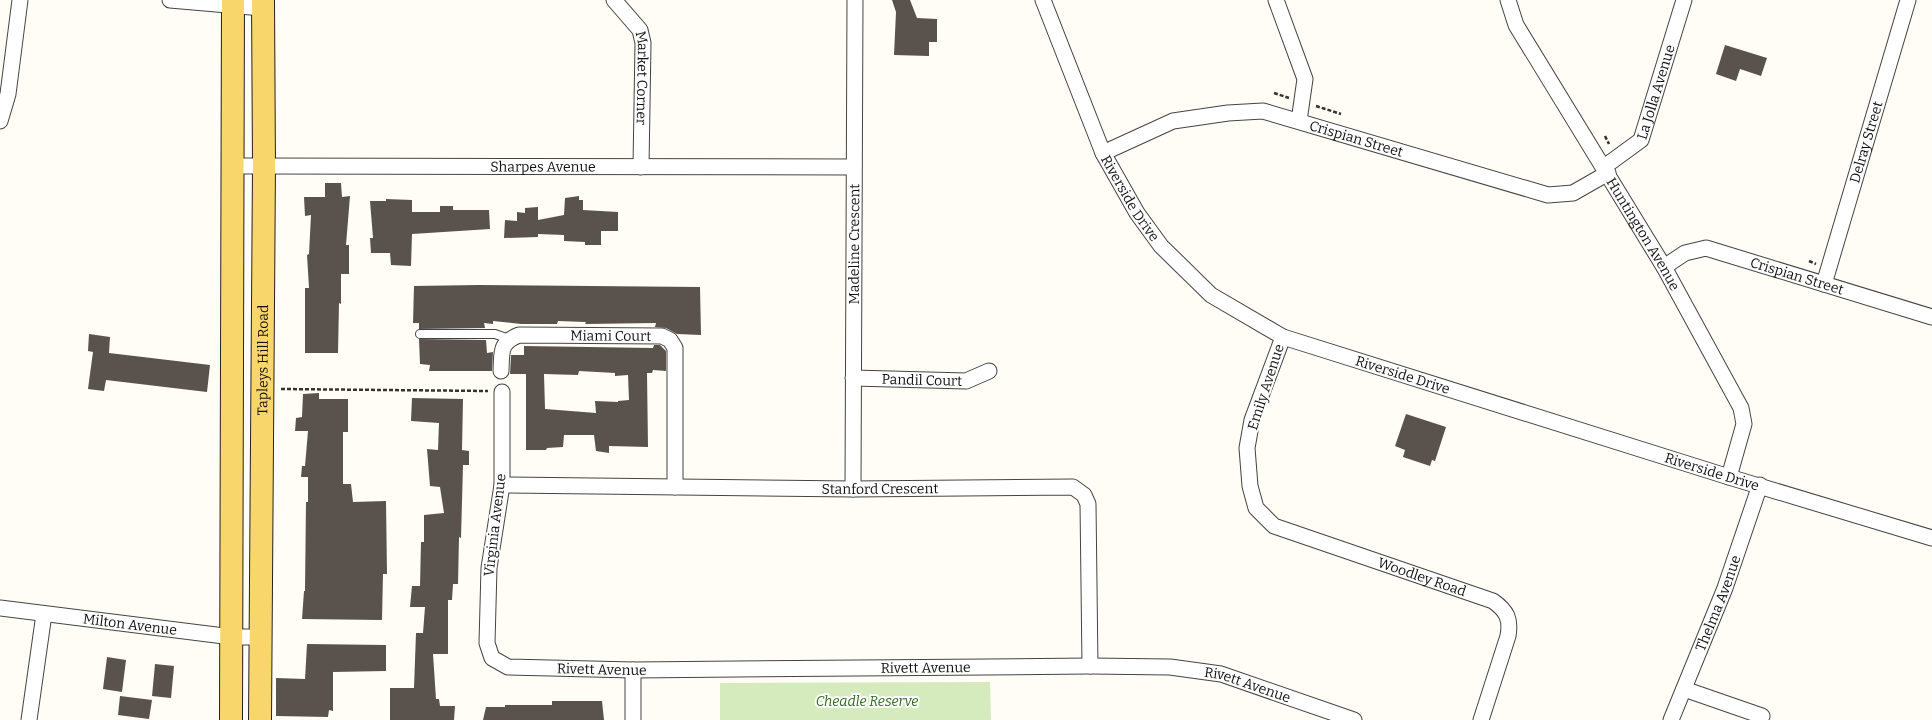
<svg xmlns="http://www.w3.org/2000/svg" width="1932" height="720" viewBox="0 0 1932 720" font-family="Bitter,serif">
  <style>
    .green { fill: #d5ebbd }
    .building { fill: #5a524d; fill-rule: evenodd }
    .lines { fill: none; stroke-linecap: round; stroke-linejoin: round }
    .lane-casing { stroke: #444; stroke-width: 10 }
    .street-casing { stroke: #444; stroke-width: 17 }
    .primary-casing { stroke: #222; stroke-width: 24 }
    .path { stroke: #333; stroke-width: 2.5; stroke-dasharray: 4 2; stroke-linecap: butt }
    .lane { stroke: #fff; stroke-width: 8 }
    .street { stroke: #fff; stroke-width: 15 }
    .primary { stroke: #f9d66b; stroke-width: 22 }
    .labels { text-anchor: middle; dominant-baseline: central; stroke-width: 4; stroke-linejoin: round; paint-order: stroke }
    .street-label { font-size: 14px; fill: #111; stroke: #fff }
    .park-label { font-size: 14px; font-style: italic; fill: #2f6b1f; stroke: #fff }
  </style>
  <rect width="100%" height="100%" fill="#fffdf5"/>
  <polygon class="green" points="990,682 991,720 720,720 720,683"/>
  <g class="building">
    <polygon points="892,0 910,0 917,18 937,19 937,42 929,42 929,56 894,55 896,12"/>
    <polygon points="1725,45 1767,58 1761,76 1740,69 1736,81 1716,74"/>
    <polygon points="325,183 341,183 342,197 350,196 346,245 349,245 349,274 341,274 341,304 339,303 338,353 305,353 305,288 309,288 307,255 309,254 311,215 305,216 304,197 325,197"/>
    <polygon points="579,196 579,200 583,200 583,210 618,212 618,231 601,231 601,245 585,245 585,242 564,241 564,235 538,234 538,237 504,238 505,220 517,221 517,212 525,213 525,208 538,207 538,220 564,215 565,198"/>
    <polygon points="386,199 412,200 412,212 440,212 440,206 453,206 453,210 489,210 490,229 412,234 411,266 391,265 390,253 371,253 370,238 373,238 370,201 386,201"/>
    <polygon points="478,285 700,287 701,335 677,334 666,328 655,327 656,323 585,324 586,322 558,321 557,324 521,324 493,321 493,324 484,323 485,328 419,329 419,323 413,323 414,286"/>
    <polygon points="89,334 110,337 109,353 210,365 207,392 106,380 104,391 88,389 93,352 88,351"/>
    <polygon points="419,339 486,340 487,353 493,352 492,371 429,371 430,365 420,364"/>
    <path d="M654,345H660L666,351V371L653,370L652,373H647L648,447L609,446V453L596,451L594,435H564L563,447L547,448L546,450H526V374H510L511,355H524V346L653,348ZM579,371L615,373V376L628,375L629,400L618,401V402L595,401L596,413L545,409L544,374L578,375Z"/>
    <polygon points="319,393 319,399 348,399 348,432 343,432 343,484 351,484 353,502 386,501 387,574 383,574 382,620 302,619 304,591 305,591 306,502 308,502 308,477 301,477 302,466 305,466 308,431 295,431 296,418 302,417 303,394"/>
    <polygon points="412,398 463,399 462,450 469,451 469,465 463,465 461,538 459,537 458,584 453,584 452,600 448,600 448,654 433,654 436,699 439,699 440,706 455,706 454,720 390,720 390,688 414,688 416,633 423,633 425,607 410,607 412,586 420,586 421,542 424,542 424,515 444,513 440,487 430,486 427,449 438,450 439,423 411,421"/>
    <polygon points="1406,414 1446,427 1435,461 1432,460 1430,466 1403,457 1405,450 1395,446"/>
    <polygon points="307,644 386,645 386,671 333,672 333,711 329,710 328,717 276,716 276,678 305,679"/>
    <polygon points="107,657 126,660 122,692 103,689"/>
    <polygon points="155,664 174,666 171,698 152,696"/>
    <polygon points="120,696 152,700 149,719 118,715"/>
    <polygon points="552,701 602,701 604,720 483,720 486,707 505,707 505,705 552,705"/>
  </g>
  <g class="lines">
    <defs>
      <polyline id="lane" points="420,334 495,334 509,339"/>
      <g id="street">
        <polyline points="170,0 263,8"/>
        <path id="s1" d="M614,0L640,30L643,43L641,167"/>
        <path id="s2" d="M1043,0L1103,153L1137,213L1161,246L1211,295L1283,337L1729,477L1932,538"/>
        <polyline points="1276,0 1305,79 1299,121"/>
        <path id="s3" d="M1508,0L1516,25L1664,267L1741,408L1744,424L1729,477"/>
        <polyline points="0,121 8,94 20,0"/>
        <path id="s4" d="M1103,153L1173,121L1228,113L1263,111L1548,195L1573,193L1608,173"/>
        <path id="s5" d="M233,166L854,167"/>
        <path id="s6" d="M1604,167L1641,140L1684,0"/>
        <path id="s7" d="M1664,267L1685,253L1706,248L1932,317"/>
        <path id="s8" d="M1824,284L1908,0"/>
        <path id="s9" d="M1283,337L1252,420L1247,448L1250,486L1256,508L1274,526L1493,601C1507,611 1511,619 1508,636L1481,720"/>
        <path id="s10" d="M501,371C502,352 499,343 519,335L662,336L670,340L675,348V487"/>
        <path id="s11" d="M853,378L966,381L989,371"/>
        <path id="s12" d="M502,392V485L489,568L487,643L492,658L508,667L633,670L1090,666L1170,667L1221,674L1354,720"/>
        <path id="s13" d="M502,485L853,489L1073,487L1084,495L1088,504L1090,666"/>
        <path id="s14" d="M853,489L855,0"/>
        <path id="s15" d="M0,608L232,637H260"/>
        <polyline points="1684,689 1762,716"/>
        <polyline points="29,720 44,614"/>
        <polyline points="633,720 633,670"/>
        <path id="s16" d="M1671,720L1725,588L1760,485"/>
      </g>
      <g id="primary">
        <polyline points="231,720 233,0"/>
        <path id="s17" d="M260,720L264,166L263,0"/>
      </g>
    </defs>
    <use href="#lane" class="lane-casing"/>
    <use href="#street" class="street-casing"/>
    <use href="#primary" class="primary-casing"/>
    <g class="path">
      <polyline points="1274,93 1289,98"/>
      <polyline points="1316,106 1341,114"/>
      <polyline points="1605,136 1609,144"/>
      <polyline points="1809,261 1816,264"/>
      <polyline points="281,389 488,391"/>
    </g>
    <use href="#lane" class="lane"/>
    <use href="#street" class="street"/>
    <use href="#primary" class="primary"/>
  </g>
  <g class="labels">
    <g class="street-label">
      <text stroke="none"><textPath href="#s1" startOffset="88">Market Corner</textPath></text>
      <text stroke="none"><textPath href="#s6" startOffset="96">La Jolla Avenue</textPath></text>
      <text stroke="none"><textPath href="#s4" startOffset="265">Crispian Street</textPath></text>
      <text stroke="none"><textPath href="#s8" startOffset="148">Delray Street</textPath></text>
      <text stroke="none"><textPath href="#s5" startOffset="310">Sharpes Avenue</textPath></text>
      <text stroke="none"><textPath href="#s2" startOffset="217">Riverside Drive</textPath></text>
      <text stroke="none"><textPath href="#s3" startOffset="271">Huntington Avenue</textPath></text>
      <text stroke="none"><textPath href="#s14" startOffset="245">Madeline Crescent</textPath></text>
      <text stroke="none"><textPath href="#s7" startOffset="142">Crispian Street</textPath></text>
      <text stroke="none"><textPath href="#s10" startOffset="136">Miami Court</textPath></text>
      <text stroke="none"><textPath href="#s17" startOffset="360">Tapleys Hill Road</textPath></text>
      <text stroke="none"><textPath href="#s2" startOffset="553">Riverside Drive</textPath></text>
      <text stroke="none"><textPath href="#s11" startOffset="69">Pandil Court</textPath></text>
      <text transform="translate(1266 387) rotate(-72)">Emily Avenue</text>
      <text stroke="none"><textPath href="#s2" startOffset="877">Riverside Drive</textPath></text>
      <text stroke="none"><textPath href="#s13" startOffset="378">Stanford Crescent</textPath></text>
      <text transform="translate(495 525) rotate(-83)">Virginia Avenue</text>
      <text stroke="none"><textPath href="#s9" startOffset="360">Woodley Road</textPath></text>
      <text stroke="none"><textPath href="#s16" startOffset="126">Thelma Avenue</textPath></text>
      <text stroke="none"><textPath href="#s15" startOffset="131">Milton Avenue</textPath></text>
      <text stroke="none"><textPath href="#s12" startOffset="704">Rivett Avenue</textPath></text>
      <text stroke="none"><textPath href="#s12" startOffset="380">Rivett Avenue</textPath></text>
      <text stroke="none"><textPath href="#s12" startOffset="1028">Rivett Avenue</textPath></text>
    </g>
    <g class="park-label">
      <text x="867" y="701">Cheadle Reserve</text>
    </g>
  </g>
</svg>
